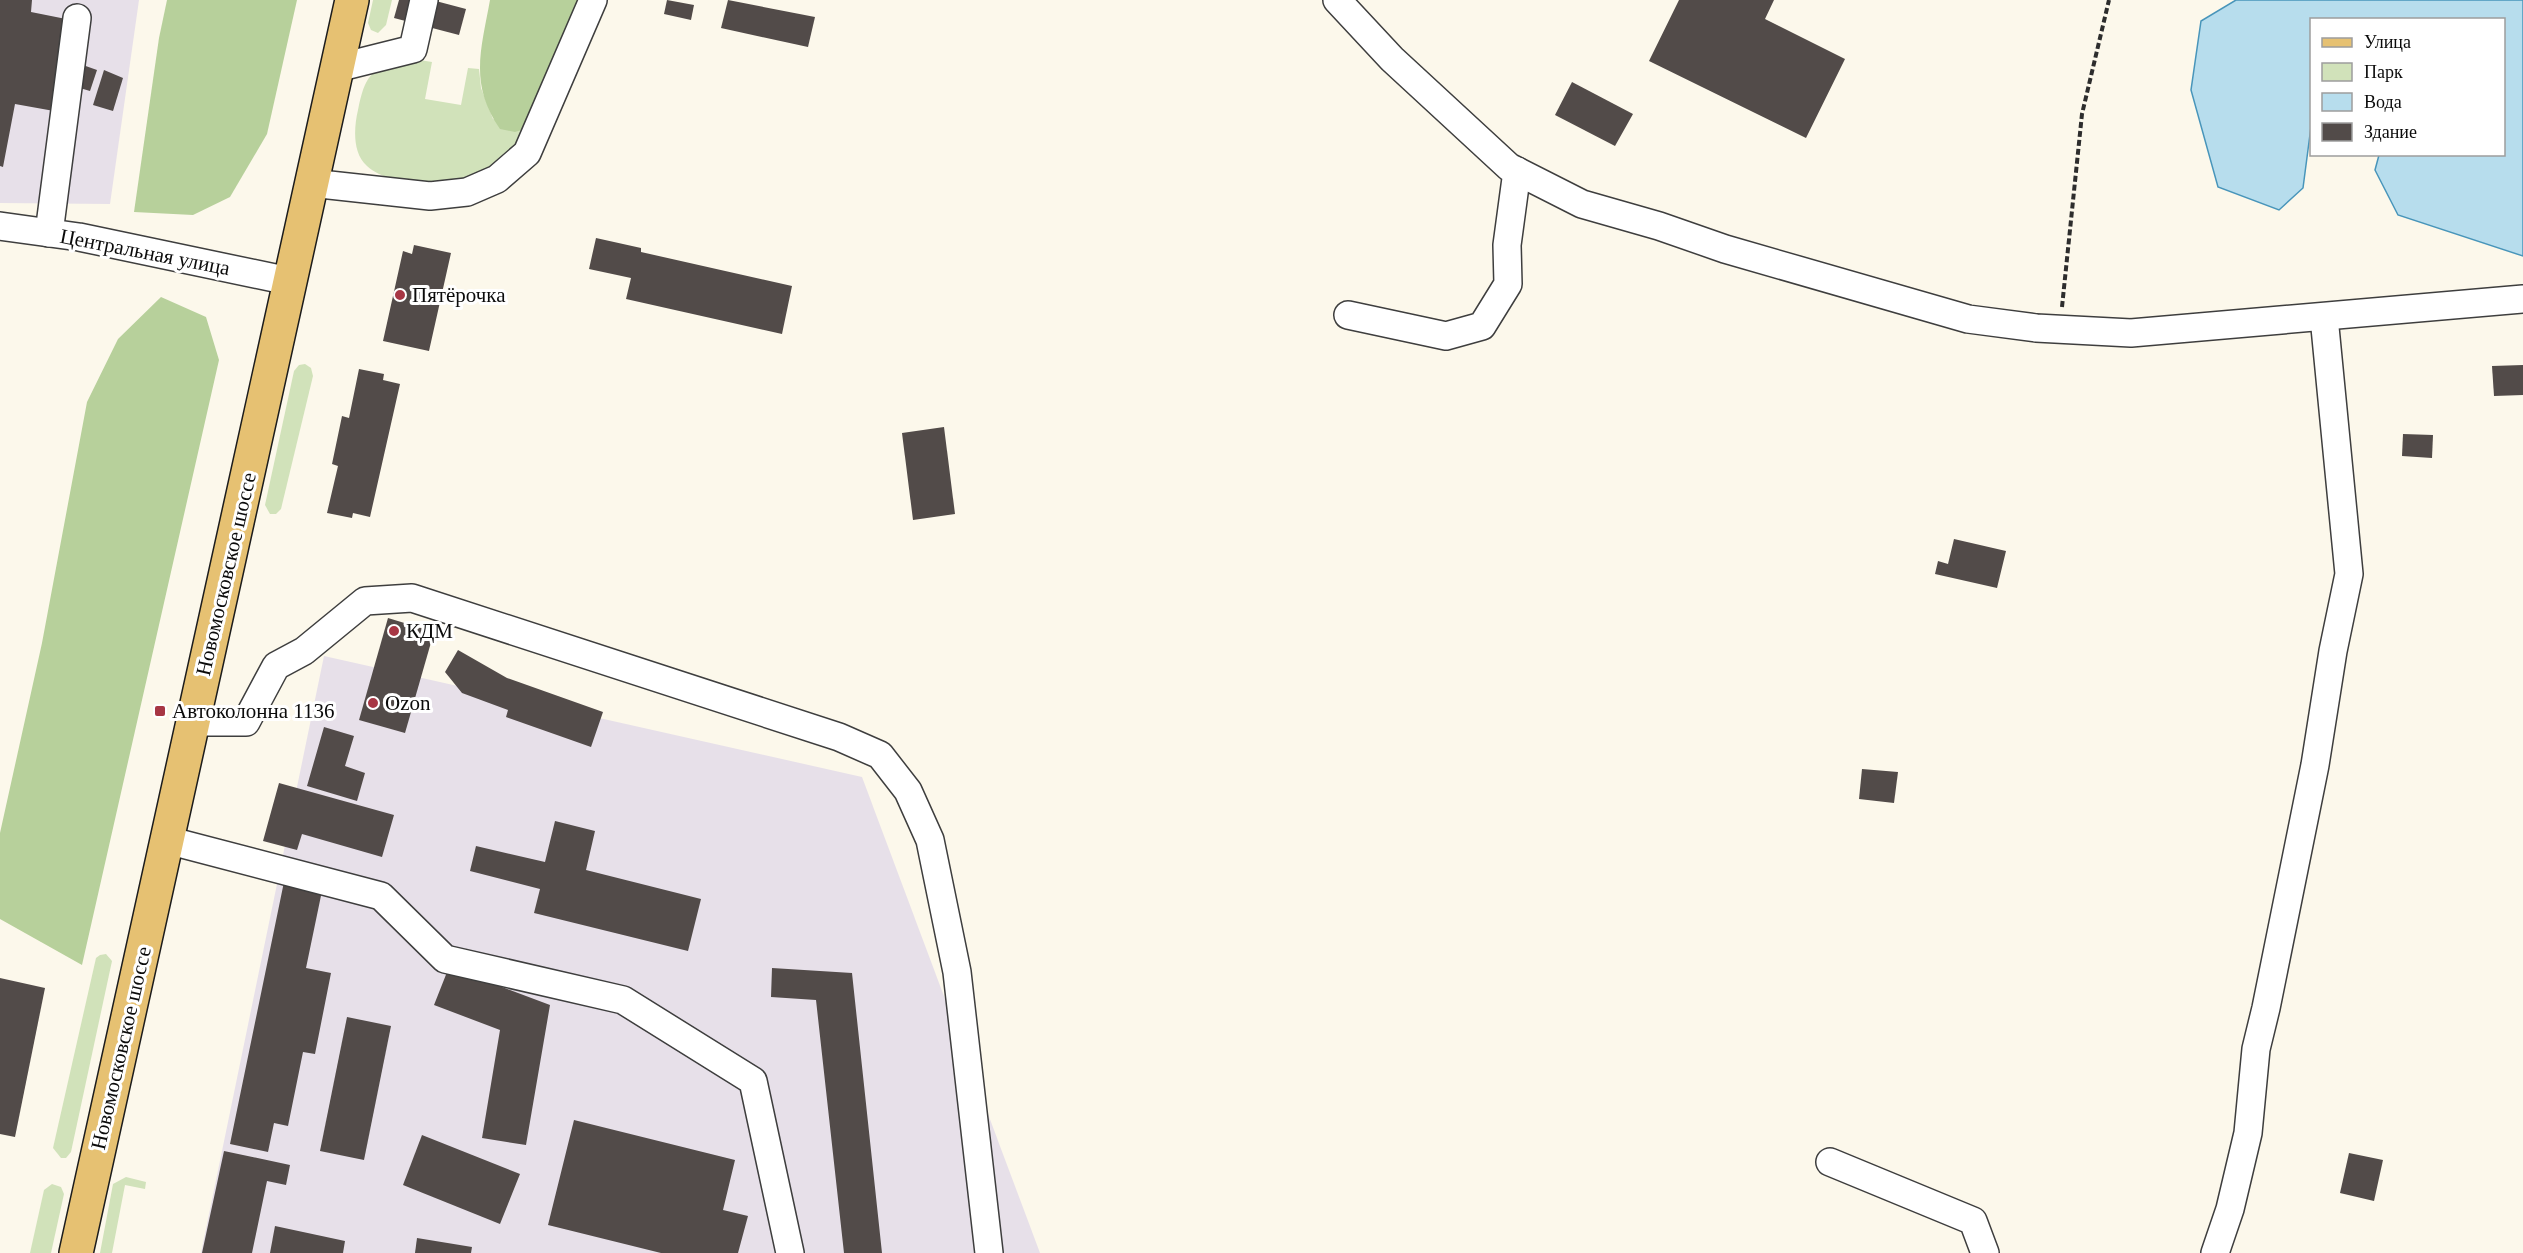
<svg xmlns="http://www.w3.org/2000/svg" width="2523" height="1253" viewBox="0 0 2523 1253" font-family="Georgia,serif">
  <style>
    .industrial { fill: #e7e0e9 }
    .green { fill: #d1e2ba }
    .forest { fill: #b7d09b }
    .water { fill: #b7dded; stroke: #4895ba; stroke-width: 1.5 }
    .building { fill: #524b49 }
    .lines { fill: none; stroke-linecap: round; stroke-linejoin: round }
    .minor-casing { stroke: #3e3e3e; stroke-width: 30 }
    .major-casing { stroke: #1c1c1c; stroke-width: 36 }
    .path { stroke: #2d2d2d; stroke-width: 4; stroke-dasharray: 6 3; stroke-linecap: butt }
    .minor { stroke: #fff; stroke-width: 27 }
    .major { stroke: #e6c172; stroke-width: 33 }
    .poi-dot { fill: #a73644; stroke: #fff; stroke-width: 2 }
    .labels { text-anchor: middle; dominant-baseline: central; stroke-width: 6; stroke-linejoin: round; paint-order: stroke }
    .street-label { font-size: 21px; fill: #0b0b0b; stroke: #fff }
    .poi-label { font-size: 21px; fill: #0b0b0b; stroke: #fff; text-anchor: start }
  </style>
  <rect width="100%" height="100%" fill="#fcf8eb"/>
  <g class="industrial">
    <polygon points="0,0 139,0 110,204 0,203"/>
    <polygon points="324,656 862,777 1040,1253 201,1253"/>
  </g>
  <g class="green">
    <polygon points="373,0 392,0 386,25 378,33 371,30 368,23"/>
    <path d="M401,57L432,62L425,99L461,105L468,68L479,69L481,88L493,119L528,128C521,145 499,165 482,173C453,186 392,189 367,166C352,153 354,127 358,110C365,76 370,71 401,57Z"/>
    <polygon points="305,364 311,368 313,376 281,509 276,514 270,514 265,505 294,371 299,365"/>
    <polygon points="106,954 112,961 71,1152 66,1158 61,1158 53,1148 96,958 100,955"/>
    <polygon points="126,1177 146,1182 145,1189 125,1185 112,1253 100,1253 113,1184"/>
    <polygon points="52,1184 61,1187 64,1194 51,1253 30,1253 44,1190"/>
  </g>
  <g class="forest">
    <polygon points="167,0 297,0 267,134 230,197 193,215 134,212 159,38"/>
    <path d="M490,0H578L528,128L515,132L500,129C469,84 481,50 490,0Z"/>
    <polygon points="161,297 206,317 219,360 82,965 0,919 0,833 42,643 87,402 118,339"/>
  </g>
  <polygon class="water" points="2236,0 2523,0 2523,256 2398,215 2375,170 2379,155 2504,154 2504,20 2312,20 2312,119 2303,188 2279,210 2218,187 2191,90 2201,21"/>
  <g class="building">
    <polygon points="0,0 32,0 31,12 71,20 54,111 15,104 3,167 0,166"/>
    <polygon points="399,0 432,0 466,9 459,35 394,18"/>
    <polygon points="667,0 694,5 691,20 664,14"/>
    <polygon points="728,0 815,17 808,47 721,28"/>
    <polygon points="1679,0 1774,0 1765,19 1845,59 1806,138 1649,61"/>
    <polygon points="80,64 97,70 90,91 73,86"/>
    <polygon points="104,70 123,78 113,111 93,105"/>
    <polygon points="1572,82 1633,114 1615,146 1555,115"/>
    <polygon points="596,238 641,248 641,252 792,286 782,334 626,299 631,278 589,269"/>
    <polygon points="414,245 451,253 429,351 383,341 403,251 412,254"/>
    <polygon points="2523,365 2523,395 2494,396 2492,366"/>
    <polygon points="359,369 384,374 383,380 400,384 370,517 353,513 352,518 327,513 338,466 332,464 342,416 349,418"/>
    <polygon points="944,427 955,514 913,520 902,433"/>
    <polygon points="2403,434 2433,435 2432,458 2402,456"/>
    <polygon points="1954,539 2006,551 1997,588 1935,574 1938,561 1948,564"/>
    <polygon points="388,618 434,632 405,733 359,720"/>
    <polygon points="458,650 507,678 603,712 591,747 506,717 508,710 462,693 445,672"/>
    <polygon points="324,727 354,736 345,766 365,773 357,801 307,786"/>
    <polygon points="1862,769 1898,772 1894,803 1859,799"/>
    <polygon points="279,783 394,815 382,857 302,834 297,850 263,841"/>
    <polygon points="555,821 595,831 586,870 701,899 688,951 534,913 540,889 470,871 476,846 545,862"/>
    <polygon points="285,877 323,886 306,968 331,973 315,1054 303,1052 288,1126 274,1123 268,1152 230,1144"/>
    <polygon points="449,967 550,1005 526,1145 482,1138 500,1030 434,1005"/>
    <polygon points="772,968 852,973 882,1253 844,1253 816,1000 771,997"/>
    <polygon points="0,978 45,988 15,1137 0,1134"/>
    <polygon points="347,1017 391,1026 364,1160 320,1151"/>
    <polygon points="574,1120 735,1160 723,1210 748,1216 738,1253 661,1253 548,1225"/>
    <polygon points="422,1135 520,1174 500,1224 403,1185"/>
    <polygon points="224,1151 290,1165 286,1185 267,1181 252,1253 202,1253"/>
    <polygon points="2349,1153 2383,1160 2374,1201 2340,1193"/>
    <polygon points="275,1226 345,1241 343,1253 270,1253"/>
    <polygon points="417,1238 472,1247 471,1253 415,1253"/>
  </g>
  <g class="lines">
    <defs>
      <g id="minor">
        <polyline points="1337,0 1392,59 1509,167 1582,204 1659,226 1725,249 1968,319 2036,328 2131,333 2523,299"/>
        <polyline points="337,68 413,49 424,0"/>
        <polyline points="311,183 430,196 467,192 497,179 527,153 593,0"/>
        <polyline points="0,226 79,237 289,281"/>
        <polyline points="49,233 77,18"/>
        <polyline points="1348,315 1446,336 1482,326 1508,284 1507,245 1517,171"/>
        <polyline points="193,722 246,722 276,666 304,651 365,601 412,598 839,737 880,755 908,791 930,840 957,972 989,1253"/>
        <polyline points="167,840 381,896 445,959 623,1000 753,1081 790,1253"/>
        <polyline points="1830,1162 1973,1221 1985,1253"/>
        <polyline points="2215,1253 2230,1209 2248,1133 2256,1049 2266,1008 2315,765 2333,651 2349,574 2324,317"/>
      </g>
      <polyline id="major" points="76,1253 352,0"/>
    </defs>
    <use href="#minor" class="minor-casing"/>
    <use href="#major" class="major-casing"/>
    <polyline class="path" points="2062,307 2082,114 2109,0"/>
    <use href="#minor" class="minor"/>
    <use href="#major" class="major"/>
  </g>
  <g class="poi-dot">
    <circle cx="400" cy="295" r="6"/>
    <circle cx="394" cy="631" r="6"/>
    <circle cx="373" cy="703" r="6"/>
    <rect x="154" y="705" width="12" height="12" rx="3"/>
  </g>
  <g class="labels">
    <g class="street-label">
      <text transform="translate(145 252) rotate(11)">Центральная улица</text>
      <text transform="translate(226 574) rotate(-77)">Новомосковское шоссе</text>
      <text transform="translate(121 1048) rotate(-77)">Новомосковское шоссе</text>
    </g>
    <g class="poi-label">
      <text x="412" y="295">Пятёрочка</text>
      <text x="406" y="631">КДМ</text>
      <text x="385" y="703">Ozon</text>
      <text x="172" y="711">Автоколонна 1136</text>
    </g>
  </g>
  <rect x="2310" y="18" width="195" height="138" fill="#ffffff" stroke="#9d9d9d" stroke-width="1.5"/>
  <rect x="2322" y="38" width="30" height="9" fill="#e6c172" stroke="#9d9d9d" stroke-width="1.5"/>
  <text x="2364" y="48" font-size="18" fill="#0b0b0b">Улица</text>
  <rect x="2322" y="63" width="30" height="18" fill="#d1e2ba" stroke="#9d9d9d" stroke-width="1.5"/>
  <text x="2364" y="78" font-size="18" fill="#0b0b0b">Парк</text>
  <rect x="2322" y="93" width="30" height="18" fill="#b7dded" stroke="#9d9d9d" stroke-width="1.5"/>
  <text x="2364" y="108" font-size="18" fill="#0b0b0b">Вода</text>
  <rect x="2322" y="123" width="30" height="18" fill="#524b49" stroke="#9d9d9d" stroke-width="1.5"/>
  <text x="2364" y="138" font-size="18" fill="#0b0b0b">Здание</text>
</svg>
